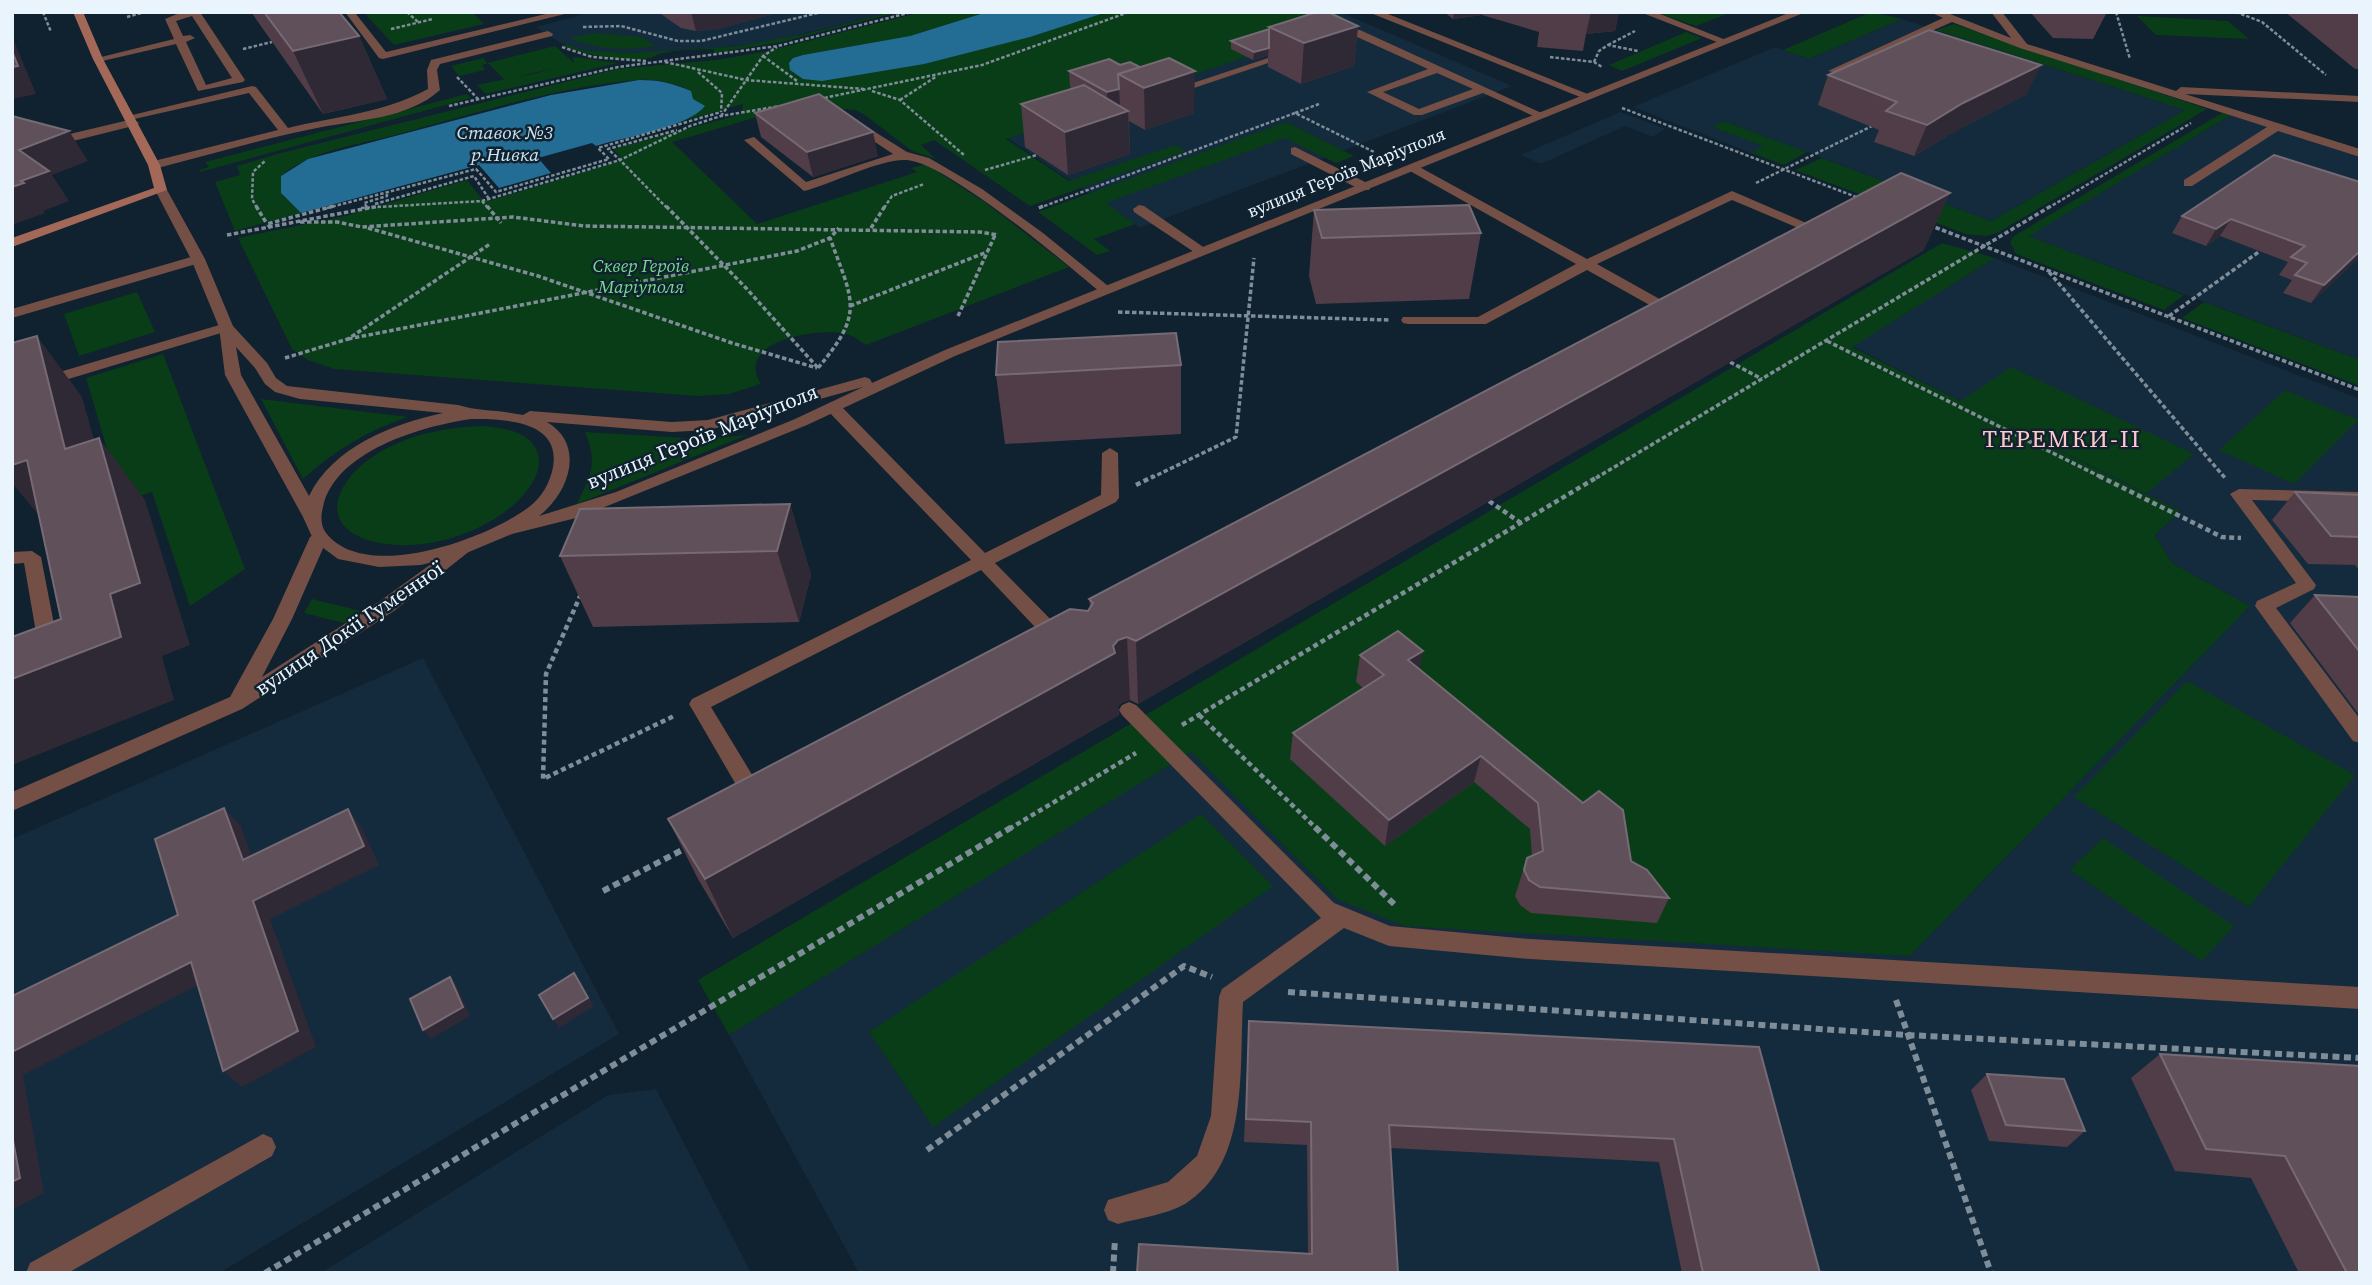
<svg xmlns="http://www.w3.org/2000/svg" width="2372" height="1285" viewBox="0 0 2372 1285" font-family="'Source Serif 4',serif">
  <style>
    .built { fill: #142b3d }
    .green { fill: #093d18 }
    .water { fill: #236d95 }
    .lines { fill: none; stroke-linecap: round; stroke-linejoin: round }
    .path-far3 { stroke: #7f8d98; stroke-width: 2.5; stroke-dasharray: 3.5 2; stroke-linecap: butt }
    .path-far2 { stroke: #7f8d98; stroke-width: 3.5; stroke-dasharray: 4.5 2.5; stroke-linecap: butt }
    .path-far1 { stroke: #7f8d98; stroke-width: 4.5; stroke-dasharray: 5 3.5; stroke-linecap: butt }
    .path { stroke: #7f8d98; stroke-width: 6; stroke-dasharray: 7 4.5; stroke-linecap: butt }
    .service { fill: #744f45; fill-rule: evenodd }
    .minor { fill: #744f45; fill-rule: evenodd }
    .tertiary { fill: #744f45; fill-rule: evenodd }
    .secondary { fill: #a46859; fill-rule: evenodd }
    .wall { fill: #503d47 }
    .shaded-wall { fill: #2f2935 }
    .building { fill: #60505a; stroke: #766a74; stroke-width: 2 }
    .labels { text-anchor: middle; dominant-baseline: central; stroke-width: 5; stroke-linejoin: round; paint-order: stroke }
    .far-street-label { font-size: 18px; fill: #e9f4fd; stroke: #10212f }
    .far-park-label { font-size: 18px; font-style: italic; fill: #77db89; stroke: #10212f }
    .far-water-label { font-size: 19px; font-style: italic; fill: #cfe4f2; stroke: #10212f }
    .street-label { font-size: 21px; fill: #e9f4fd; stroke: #10212f }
    .quarter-label { font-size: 24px; letter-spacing: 2px; fill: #fdc9c6; stroke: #10212f }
  </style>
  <rect width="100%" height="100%" fill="#10212f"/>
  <g class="built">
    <polygon points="592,12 891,12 774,41 739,46 630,53 582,50 559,42 536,27"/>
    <polygon points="1279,12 1340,12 1512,86 1140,228 974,115"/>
    <polygon points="1902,19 2185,110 1991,221 1724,121 1713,127 1764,146 1751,153 1633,107 1775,47 1809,59"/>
    <polygon points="1620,112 1666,129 1652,137 1625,126 1541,164 1521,155"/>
    <polygon points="2231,115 2360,156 2360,360 2028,236"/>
    <polygon points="1995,258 2360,399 2360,1273 859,1273 729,1035 1191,751 1337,899 1785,947 1910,956 2250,606 2172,563 2155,535 2180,511 1852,346"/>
    <polygon points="423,658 619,1034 219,1273 12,1273 12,839"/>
    <polygon points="656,1089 751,1273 321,1273 608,1095"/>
  </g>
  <g class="green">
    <polygon points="377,12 472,12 484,24 394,45 366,15"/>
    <path d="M891,12H899L782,42L714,53V49C697,50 676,49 659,54C654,56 650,59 644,59C617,61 588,55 563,46L567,44L582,50L630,53L739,46L805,34Z"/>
    <path d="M922,12H987L910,36L803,55L793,58L790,70L803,79L1030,37L1107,12H1338L1339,25L1006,139L1069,181L1175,145L1186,151L1030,206L934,140L921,145L936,159L912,151L865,115L855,110L830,108L767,114L672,142L757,224L917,172L911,168L926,164L986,203L1069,267L866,345C860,341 854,336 847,334C818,327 733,341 761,384L729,394L698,396L334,369L308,360L292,349L238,238L345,216L467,180L481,198L489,201L623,160L613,149L742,114L743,104L676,123L689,118L693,99L691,91C673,83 659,79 639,80C559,86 473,114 395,135C358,145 311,150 281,176L283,196L301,213L235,231L215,182L240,175L237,166L277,154L617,69L716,60L768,51Z"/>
    <polygon points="1655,12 1732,12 1696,26"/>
    <polygon points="1871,12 1902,19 1809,59 1783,50"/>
    <polygon points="2137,16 2228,21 2249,39 2156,35"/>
    <polygon points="1954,24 2207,109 1997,233 1986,236 1966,234 1795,170 1822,158 1991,221 2185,110 1936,30"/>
    <polygon points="1686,32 1702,38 1622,71 1609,65"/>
    <path d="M594,33L642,37L655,46C624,51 598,50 570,38Z"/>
    <path d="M555,46L574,63L572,58L575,57L618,63L486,94L477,85C502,79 528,77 553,68L505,80L488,63L482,65L485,70L459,76L451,66L483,58L487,63Z"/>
    <polygon points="467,94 471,98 200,172 199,170 209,167 205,162"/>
    <polygon points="2222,113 2231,115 2029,236 2184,295 2164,310 2016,254 2010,242 2014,236"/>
    <polygon points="1724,121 1807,152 1784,165 1751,153 1763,146 1712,127"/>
    <polygon points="1286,122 1354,156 1336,163 1285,138 1106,203 1135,224 1094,239 1110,251 1097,255 1038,212"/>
    <polygon points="1942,243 1995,258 1852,347 1961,401 2011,367 2194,454 2147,493 1963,402 2180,511 2155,535 2172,563 2250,606 1910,956 1404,926 1337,899 1191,752 729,1035 698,980"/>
    <polygon points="137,292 155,332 79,356 64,314"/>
    <polygon points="2204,302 2360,360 2360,386 2182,318"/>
    <polygon points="163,354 245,569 190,606 152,492 123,502 86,378"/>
    <polygon points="2285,390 2358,420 2294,484 2219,450"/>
    <path d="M261,399L408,417C367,431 335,450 303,479Z"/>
    <path d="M484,426C498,428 517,429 529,440C554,463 527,495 507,510C478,533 434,547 397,545C309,539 328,477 391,446C420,432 451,427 484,426Z"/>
    <path d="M585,432L701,439L747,435L577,504C591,475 598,463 585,432Z"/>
    <polygon points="312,599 361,611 344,623 304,613"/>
    <polygon points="2187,681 2355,775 2249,907 2074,797"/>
    <polygon points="1201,814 1273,886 933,1127 869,1032"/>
    <polygon points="2103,838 2234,926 2202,961 2070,870"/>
  </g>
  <g class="water">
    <polygon points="987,12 1107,12 1030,37 924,64 822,81 803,79 790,70 789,63 793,58 803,55 910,36"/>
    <path d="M639,80C659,80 672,83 691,91L693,99L705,106C687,128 624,137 596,146L592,143L538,158L551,173L499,188L479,165L301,213L281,193V176L308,159L551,95Z"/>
  </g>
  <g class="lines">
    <g class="path-far3">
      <polyline points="43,12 51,32"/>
      <polyline points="407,12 418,22"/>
      <polyline points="2116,12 2130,59"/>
      <polyline points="2236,12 2262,22 2326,75"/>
      <polyline points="127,17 145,12"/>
      <polyline points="583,27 621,26 678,41 701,41 822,12"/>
      <polyline points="391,29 433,19"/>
      <polyline points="1608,45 1635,31"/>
      <polyline points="562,47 592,57 646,61"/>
      <polyline points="243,49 272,42"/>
      <polyline points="763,56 797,81"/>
      <polyline points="1550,57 1594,62 1602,67"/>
      <polyline points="665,62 746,80 864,89"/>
      <polyline points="1594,62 1599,51 1608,45 1638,51"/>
      <polyline points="698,72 722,93 721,112"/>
      <polyline points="457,77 478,99"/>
      <polyline points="872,91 900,100 964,155"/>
      <polyline points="819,99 982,65 1129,12"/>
      <polyline points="900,100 937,76"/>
      <polyline points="1319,104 1295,113 1374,152"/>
      <polyline points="449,106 618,67 778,46 912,12"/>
      <polyline points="1622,108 1859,198"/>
      <polyline points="721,116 763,56 777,47"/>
      <polyline points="985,170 1037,155"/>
      <polyline points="1756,183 1874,125"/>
      <polyline points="482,201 488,208"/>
      <polyline points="375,204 474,176 489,199"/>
      <polyline points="367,207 364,203 387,196 387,192"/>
      <polyline points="257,208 252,199 253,172 266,160"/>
      <polyline points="327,208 476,169 496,192 609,159 598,148 721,112"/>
      <polyline points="361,208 482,201 620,160 608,149 677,130"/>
      <polyline points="667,208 620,160 690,126 721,116 780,106"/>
      <polyline points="884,208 892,196 924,184"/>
      <polyline points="1039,208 1295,113"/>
      <polyline points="2048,208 2191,123"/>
    </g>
    <g class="path-far2">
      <polyline points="256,206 267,224"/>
      <polyline points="487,206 501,223"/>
      <polyline points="666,206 746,288 818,368"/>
      <polyline points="1039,208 1043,206"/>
      <polyline points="300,222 337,222 362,227 513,217 584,226 980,232 997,235"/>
      <polyline points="1929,225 2360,390"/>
      <polyline points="271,228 267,224 334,206"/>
      <polyline points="368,228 538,276 732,343 817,368"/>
      <polyline points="871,228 885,206"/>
      <polyline points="227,235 379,206"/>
      <polyline points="2049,272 2225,478"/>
      <polyline points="850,306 987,252"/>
      <polyline points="1118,312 1389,320"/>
      <polyline points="958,316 996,233"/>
      <polyline points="2169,316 2260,251"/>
      <polyline points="348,339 797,251 830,238 839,228"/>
      <polyline points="1827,341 2103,478"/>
      <polyline points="285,358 348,339 490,244"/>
      <polyline points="1730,362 1762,379"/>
      <path d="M818,368C865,312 853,302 830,238"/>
      <polyline points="1151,478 1236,437 1254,258"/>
      <polyline points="1596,478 2051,206"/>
    </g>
    <g class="path-far1">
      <polyline points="2099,476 2222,537 2241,538"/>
      <polyline points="1136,485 1154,476"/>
      <polyline points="1489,501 1521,523"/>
      <polyline points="581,594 546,674 543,779 674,716"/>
      <polyline points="1199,715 1317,829"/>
      <polyline points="1182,725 1599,476"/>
      <polyline points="1009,829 1136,753"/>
    </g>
    <g class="path">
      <polyline points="1315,827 1397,907"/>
      <polyline points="603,891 686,848"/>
      <polyline points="1288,992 1907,1035 2360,1058"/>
      <polyline points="1896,1000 1991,1273"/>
      <polyline points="927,1150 1184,966 1212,977"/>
      <polyline points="265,1273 1012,827"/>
      <polyline points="1113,1273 1115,1239"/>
    </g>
    <g class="service">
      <path d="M182,12H200L245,80L243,82L198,91L176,44L98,62L93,59L174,39L165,19ZM192,16L232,78L206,85L186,42L195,38L190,35L183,36L176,21Z"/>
      <polygon points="345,12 359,12 356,14 386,52 554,12 573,12 383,59 379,58"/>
      <polygon points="1640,12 1655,12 1731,42 1722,44"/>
      <polygon points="1930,12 1945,12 2011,38 1991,12 2002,12 2027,44 2176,91 2181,87 2360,96 2360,102 2185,94 2360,149 2360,157 2278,131 2192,186 2184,186 2184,180 2267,127 2020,48 1952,22 1837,73 1828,71 1943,18"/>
      <path d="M1352,30H1360L1548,116L1538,118L1483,93L1422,115H1414L1367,92L1428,69L1355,36L1332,43L1327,40ZM1437,73L1473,89L1419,109L1383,92Z"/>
      <path d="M548,31L553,34L552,36L440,64L437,70L440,90C408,119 357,120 317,128C262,139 208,155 154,169L148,165L150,162L278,130L249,93L130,120L124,117L252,86L256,87L288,128C337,116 384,113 428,89L427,70L431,60Z"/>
      <polygon points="1289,51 1298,53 1176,94 1166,92"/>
      <path d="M848,120H856L907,152L929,158L982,189L1043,233L1113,290L1106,294L1101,293C1067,264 947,163 907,160C882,158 831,184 804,191L744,140L754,137L806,182L893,154L848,124Z"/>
      <polygon points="1295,147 1369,184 1371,187 1369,190 1361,190 1291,154 1291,148"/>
      <polygon points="1414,164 1587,259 1732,191 1834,235 1832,238 1822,238 1732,200 1597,264 1681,311 1683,314 1681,317 1671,317 1587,270 1486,324 1408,324 1403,323 1401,320 1403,317 1478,317 1576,264 1410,171 1408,168"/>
      <polygon points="1139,205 1144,206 1209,251 1202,255 1197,254 1134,212 1133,209"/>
      <polygon points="198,255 205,259 203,262 12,318 12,309"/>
      <polygon points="226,323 233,327 231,330 12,396 12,386"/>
      <polygon points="833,402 839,404 985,553 1101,495 1102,453 1110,448 1118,453 1119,498 1116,502 995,563 1068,637 1071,642 1068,647 1054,647 981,570 711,707 768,801 765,807 757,810 749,807 692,709 689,704 692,699 971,560 827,410 825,407"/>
      <polygon points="2239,489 2360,492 2360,502 2252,500 2316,585 2314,589 2276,608 2360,719 2360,743 2353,741 2255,606 2257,601 2296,583 2230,494"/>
      <polygon points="32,551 41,557 59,650 56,655 42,655 39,650 24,563 12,564 12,552"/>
      <path d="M1129,702L1136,705L1334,903L1390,926L1530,939L2360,987V1009L1530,959L1389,946L1344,928L1243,1002C1239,1069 1250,1163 1185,1204C1166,1215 1138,1218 1118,1224L1108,1220L1104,1210L1108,1200L1168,1182L1197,1156L1211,1116L1219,997L1222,989L1321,918L1122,715L1119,710L1122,705Z"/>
      <polygon points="263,1134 272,1138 276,1147 272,1156 68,1273 26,1273 30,1263"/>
    </g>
    <g class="minor">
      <polygon points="1368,12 1383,12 1595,97 1585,99"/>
      <polygon points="133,119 139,123 137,125 57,145 42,146 12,139 12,131 42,138 57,137"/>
      <polygon points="319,531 328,537 292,619 262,677 380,601 456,546 468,546 471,550 394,611 242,709 12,811 12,792 230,697 273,619 310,537"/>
    </g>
    <path class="tertiary" d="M1791,12H1806L955,356L807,425L580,517L512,534L464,554L421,565L379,567L338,559L314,541L303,517L225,375L219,327L191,259L155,190L161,186L167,190L205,259L233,326L267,363L276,378L287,386L458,405C477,411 501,410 523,415L530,411L672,422L708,420L865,377L870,379L872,383L945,350ZM236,347L255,368L265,384L275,392L300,399L443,413C392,424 333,447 309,496L241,375ZM863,387L795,419L616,492L539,516C569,493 586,445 547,422L672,432L709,430ZM471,419C504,419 561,420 553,467C550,483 542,497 529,507C488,538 366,584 326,533C320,525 321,515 323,507C335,451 422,426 471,419Z"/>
    <polygon class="secondary" points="73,12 83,12 103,59 160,165 167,190 12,247 12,238 154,188 148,165 93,59"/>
  </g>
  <g class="wall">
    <polygon points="251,12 339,12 359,36 387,99 323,114"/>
    <polygon points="658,12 781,12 717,29 696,31 681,28"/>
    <polygon points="1444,12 1619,12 1615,31 1586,34 1583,51 1537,47 1539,32 1482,15 1453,19"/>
    <polygon points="2030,12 2107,12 2093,39 2053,38"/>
    <polygon points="2285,12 2360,12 2360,69 2355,69"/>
    <polygon points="1358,26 1354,66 1301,84 1268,67 1268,55 1253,60 1231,49 1231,41 1269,29 1269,27"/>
    <polygon points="1109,59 1194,113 1145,130 1129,121 1130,154 1068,175 1025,147 1021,104 1072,88 1070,87 1069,71"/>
    <polygon points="1828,75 2027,94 1950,134 1914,156 1874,142 1879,130 1818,105"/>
    <polygon points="755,113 878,156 813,177 761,137"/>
    <polygon points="2274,155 2348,268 2311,303 2283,293 2292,280 2279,275 2288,262 2220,236 2206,246 2172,233 2182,216"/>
    <polygon points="1314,210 1481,233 1469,299 1316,304 1309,276"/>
    <polygon points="1924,250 1138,704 1130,700 1121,703 1118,706 1119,715 733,938 698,879 668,819 1088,611 1090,607 1089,599"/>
    <polygon points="1181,365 1181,434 1005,444 996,375"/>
    <polygon points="2295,492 2360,495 2360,571 2355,565 2308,564 2272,520"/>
    <polygon points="790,504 811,575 799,622 593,627 560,556"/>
    <polygon points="2315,595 2360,597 2360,716 2290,623"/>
    <polygon points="1423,651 1419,668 1631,861 1669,898 1657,923 1531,913 1520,905 1515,896 1527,858 1532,856 1530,829 1474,782 1385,846 1290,759 1293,733 1363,688 1356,682 1360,655"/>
    <polygon points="1249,1021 1759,1047 1820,1273 1682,1273 1659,1162 1391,1148 1398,1273 1308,1254 1307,1145 1244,1142"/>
    <polygon points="2160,1054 2360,1066 2360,1273 2299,1273 2251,1178 2175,1171 2131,1078"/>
    <polygon points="1987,1074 2085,1131 2067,1147 1989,1141 1971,1090"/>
  </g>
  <g class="shaded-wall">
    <polygon points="691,12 781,12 717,29 696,31"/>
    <polygon points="1454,12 1482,12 1482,15 1453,19"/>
    <polygon points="1591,12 1619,12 1615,31 1586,34"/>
    <polygon points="1358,26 1354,66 1301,84 1304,43"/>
    <polygon points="12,36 36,94 12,99"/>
    <polygon points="359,36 387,99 323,114 293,51"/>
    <polygon points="1269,48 1268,55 1253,60 1254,52"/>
    <polygon points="2041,65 2027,94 1950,134 1914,156 1927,125 1963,103"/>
    <polygon points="1195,71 1194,113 1145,130 1144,88"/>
    <polygon points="1119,89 1120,105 1108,109 1107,92"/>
    <polygon points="1128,111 1130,154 1068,175 1065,132"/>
    <polygon points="69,131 88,161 52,175 69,201 43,211 45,213 12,225 12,187 21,181 19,150"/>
    <polygon points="873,132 878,156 813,177 807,152"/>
    <polygon points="1950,193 1924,250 1138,704 1136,641"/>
    <polygon points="2231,219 2220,236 2206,246 2216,229"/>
    <polygon points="2360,251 2360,258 2348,268 2311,303 2324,285"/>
    <polygon points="37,336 82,397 114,511 65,449"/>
    <polygon points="99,438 145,500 190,645 162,656 174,700 12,765 12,679 110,594"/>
    <polygon points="27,460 52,531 12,483 12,465"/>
    <polygon points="790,504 811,575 799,622 777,551"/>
    <polygon points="1127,637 1130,700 1121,703 1118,706 1119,715 733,938 705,879 1113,646 1118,640"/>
    <polygon points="1423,651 1418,677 1408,660"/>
    <polygon points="1481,756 1474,782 1385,846 1389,820"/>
    <polygon points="224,808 241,826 259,878 243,860"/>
    <polygon points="348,809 362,828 379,865 270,919 316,1047 242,1087 223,1071 253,901"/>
    <polygon points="191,962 210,979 23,1075 44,1193 12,1210 12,1052"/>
    <polygon points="574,973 594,1006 559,1028 553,1019"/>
    <polygon points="450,977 457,986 470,1016 431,1039 423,1030"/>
  </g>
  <g class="building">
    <polygon points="264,12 339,12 359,36 293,51"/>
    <polygon points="1317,12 1328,12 1358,26 1304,43 1269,27"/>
    <polygon points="1269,29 1269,48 1254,52 1231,41"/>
    <polygon points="1929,30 2041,65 1963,103 1927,125 1886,111 1897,102 1828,75"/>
    <polygon points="12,51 18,66 12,67"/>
    <polygon points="1169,58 1195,71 1144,88 1118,74"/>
    <polygon points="1109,59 1120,65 1130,62 1140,67 1118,74 1119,89 1107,92 1069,71"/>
    <polygon points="1084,85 1128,111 1065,132 1021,104"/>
    <polygon points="819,94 873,132 807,152 755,113"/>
    <polygon points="12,116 69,131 19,150 49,171 21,181 24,183 12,187"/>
    <polygon points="2274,155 2360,182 2360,251 2324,285 2295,275 2307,263 2291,257 2305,246 2231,219 2216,229 2182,216"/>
    <polygon points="1901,173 1950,193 1136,641 1127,637 1118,640 1113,646 1115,653 705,879 668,819 1070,609 1088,611 1093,603 1089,599"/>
    <polygon points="1469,205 1481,233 1322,238 1314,210"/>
    <polygon points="1176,333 1181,365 996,375 998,342"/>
    <polygon points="37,336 65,449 99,438 140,583 110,594 121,637 12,679 12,637 61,619 27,460 12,465 12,343"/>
    <polygon points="2295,492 2360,495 2360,537 2331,536"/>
    <polygon points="790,504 777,551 560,556 580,509"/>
    <polygon points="2315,595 2360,597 2360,652"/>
    <polygon points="1398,631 1423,651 1408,660 1583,803 1599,791 1623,810 1631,861 1647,870 1669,898 1540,887 1529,880 1524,870 1527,858 1543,851 1538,803 1481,756 1389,820 1293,733 1384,675 1360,655"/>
    <polygon points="224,808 243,860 348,809 364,846 253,901 298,1031 223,1071 191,962 12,1052 12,996 178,915 155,839"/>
    <polygon points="574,973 588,998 553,1019 539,995"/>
    <polygon points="450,977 463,1007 423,1030 410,999"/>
    <polygon points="1249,1021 1759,1047 1820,1273 1703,1273 1674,1139 1389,1125 1398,1273 1137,1273 1139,1244 1312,1254 1311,1122 1246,1119"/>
    <polygon points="2160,1054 2360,1066 2360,1273 2347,1273 2285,1156 2206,1149"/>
    <polygon points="1987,1074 2064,1079 2085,1131 2006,1125"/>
    <polygon points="12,1135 20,1178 12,1182"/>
  </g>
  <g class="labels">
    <g class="far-street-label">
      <text transform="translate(1346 172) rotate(-22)">вулиця Героїв Маріуполя</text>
    </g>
    <g class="far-park-label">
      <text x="641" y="265">Сквер Героїв<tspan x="641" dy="21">Маріуполя</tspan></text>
    </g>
    <g class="far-water-label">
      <text x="505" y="132">Ставок №3<tspan x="505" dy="22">р.Нивка</tspan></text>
    </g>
    <g class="street-label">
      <text transform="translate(702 436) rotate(-22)">вулиця Героїв Маріуполя</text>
      <text transform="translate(349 628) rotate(-34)">вулиця Докії Гуменної</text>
    </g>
    <g class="quarter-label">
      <text x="2062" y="438">ТЕРЕМКИ-ІІ</text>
    </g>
  </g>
  <rect width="2372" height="1285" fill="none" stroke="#e9f4fd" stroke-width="28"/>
</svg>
